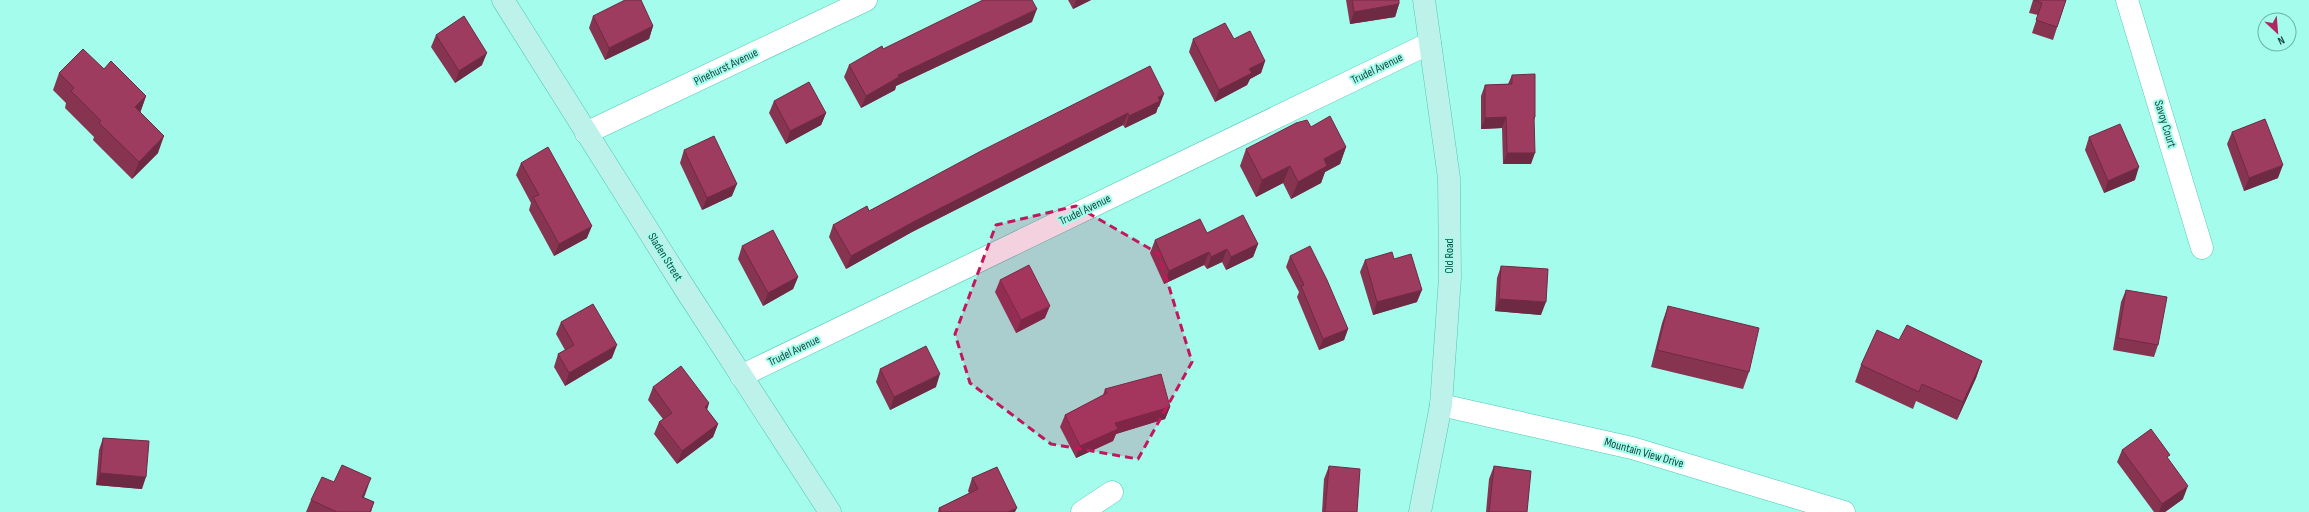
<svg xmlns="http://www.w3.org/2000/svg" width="2309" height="512" viewBox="0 0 2309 512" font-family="'Sofia Sans Condensed',sans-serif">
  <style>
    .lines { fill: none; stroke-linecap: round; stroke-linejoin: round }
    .street-casing { stroke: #51c7b5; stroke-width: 23 }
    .secondary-casing { stroke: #51c7b5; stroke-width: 23 }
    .street { stroke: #fff; stroke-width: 22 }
    .secondary { stroke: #bdf2eb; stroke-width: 22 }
    .wall { fill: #873451 }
    .shaded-wall { fill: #6e2a42 }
    .building { fill: #9d3c5e; stroke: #6e2a42 }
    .marked { fill: #c2185b; fill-opacity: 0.2; stroke: #c2185b; stroke-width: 3; stroke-dasharray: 8 5; stroke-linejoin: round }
    .labels { text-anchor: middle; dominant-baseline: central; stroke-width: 4; stroke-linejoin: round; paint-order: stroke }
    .street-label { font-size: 12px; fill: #13463e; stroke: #a4fcec }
  </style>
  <rect width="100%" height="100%" fill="#a4fcec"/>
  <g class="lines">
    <defs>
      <g id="street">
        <polyline points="2127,0 2202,248"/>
        <polyline points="586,133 866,0"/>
        <polyline points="741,376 1430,43"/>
        <polyline points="1441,405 1632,448 1844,512"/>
        <polyline points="1082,512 1112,492"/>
      </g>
      <g id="secondary">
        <polyline points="503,0 687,292 830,512"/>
        <polyline points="1420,512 1441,405 1450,277 1449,178 1424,0"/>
      </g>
    </defs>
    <use href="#street" class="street-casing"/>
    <use href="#secondary" class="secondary-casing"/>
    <use href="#street" class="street"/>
    <use href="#secondary" class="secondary"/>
  </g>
  <g class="wall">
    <polygon points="1068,0 1091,0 1073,9"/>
    <polygon points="1346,0 1399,0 1399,4 1395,17 1350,24"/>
    <polygon points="2033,0 2066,0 2053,40 2032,33 2038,15 2029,13"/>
    <polygon points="593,16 653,26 649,39 605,60 589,28"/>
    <polygon points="1032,22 896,86 895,90 861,108 844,77 849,65"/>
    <polygon points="436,35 482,65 455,83 431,47"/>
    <polygon points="1193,39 1234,39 1265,61 1261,73 1250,79 1247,85 1215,102 1189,52"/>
    <polygon points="1150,66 1159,107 1158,107 1156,113 1125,128 1123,125 912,232 846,269 829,237 833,225 869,211"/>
    <polygon points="104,69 146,96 140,113 158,153 132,179 93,140 94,137 65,108 66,103 53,90 59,73"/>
    <polygon points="1512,75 1535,117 1534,121 1531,164 1503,164 1502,128 1481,129 1481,96 1485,85 1508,84"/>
    <polygon points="774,101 826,113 821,125 786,144 769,113"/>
    <polygon points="1311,127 1346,147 1340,164 1325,172 1321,183 1291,199 1283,183 1256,197 1240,166 1246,149"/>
    <polygon points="2232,132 2278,178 2244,191 2227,144"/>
    <polygon points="2089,137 2135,180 2104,193 2085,150"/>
    <polygon points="684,150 732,196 702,210 680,163"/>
    <polygon points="521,163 587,238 554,256 529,210 531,203 516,175"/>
    <polygon points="1207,233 1258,244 1253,257 1226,270 1222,262 1207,269 1204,265 1164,284 1150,253 1155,240"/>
    <polygon points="742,246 798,277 793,289 763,306 738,259"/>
    <polygon points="1290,256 1348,329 1344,340 1319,350 1297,297 1299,292 1286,267"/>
    <polygon points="1394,259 1417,302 1373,315 1360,272 1365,260"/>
    <polygon points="1501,266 1541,315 1495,311 1497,278"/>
    <polygon points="1000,280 1045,318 1016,333 995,292"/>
    <polygon points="2126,290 2158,345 2154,357 2113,350 2121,302"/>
    <polygon points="1668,306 1749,372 1743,389 1651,367 1662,323"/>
    <polygon points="561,322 612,358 565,386 554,367 558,354 565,350 556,334"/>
    <polygon points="1899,340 1982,361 1976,378 1957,420 1916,401 1913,409 1855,382 1861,365"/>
    <polygon points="880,369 936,387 890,410 876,382"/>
    <polygon points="653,387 709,403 707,410 718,424 713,437 677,464 654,434 659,422 663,419 648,400"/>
    <polygon points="1105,389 1170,407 1165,419 1116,434 1113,441 1076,458 1060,427 1065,415 1103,395"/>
    <polygon points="103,438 142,489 96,485 99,450"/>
    <polygon points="2122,450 2168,459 2183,499 2165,512 2154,512 2117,462"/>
    <polygon points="1329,466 1357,512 1322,512 1324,479"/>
    <polygon points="1494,466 1527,512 1486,512 1489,479"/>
    <polygon points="972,478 1015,512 938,512 939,508 969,493 968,491"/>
    <polygon points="363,497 374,502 371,512 306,512 311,500"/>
  </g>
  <g class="shaded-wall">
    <polygon points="1076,0 1091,0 1073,9"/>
    <polygon points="1399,4 1395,17 1350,24 1354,12"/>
    <polygon points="1037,9 1032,22 896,86 895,90 861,108 866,96 898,75"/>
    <polygon points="653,26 649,39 605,60 609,48"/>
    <polygon points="487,53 482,65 455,83 459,71"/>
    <polygon points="1265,61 1261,73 1250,79 1247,85 1215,102 1219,90 1249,69"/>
    <polygon points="1164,94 1159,107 1158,107 1156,113 1125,128 1129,116 1158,97"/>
    <polygon points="146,96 140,113 135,107"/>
    <polygon points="826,113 821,125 786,144 790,131"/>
    <polygon points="1128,113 1123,125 912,232 846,269 851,256 917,220"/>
    <polygon points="1506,117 1502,128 1481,129 1485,118"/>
    <polygon points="164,136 158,153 132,179 139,162"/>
    <polygon points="1346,147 1340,164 1325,172 1321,183 1291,199 1298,182 1324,159"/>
    <polygon points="1507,153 1535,153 1531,164 1503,164"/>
    <polygon points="2283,165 2278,178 2244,191 2249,178"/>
    <polygon points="1290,166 1283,183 1256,197 1262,180"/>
    <polygon points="2139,167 2135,180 2104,193 2108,181"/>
    <polygon points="737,184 732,196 702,210 707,198"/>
    <polygon points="592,226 587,238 554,256 559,244"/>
    <polygon points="1258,244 1253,257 1226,270 1231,257"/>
    <polygon points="1227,249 1222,262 1207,269 1211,257"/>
    <polygon points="1209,252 1204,265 1164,284 1169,271"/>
    <polygon points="798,277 793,289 763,306 768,293"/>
    <polygon points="1422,290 1417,302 1373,315 1377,302"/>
    <polygon points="1499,299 1546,302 1541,315 1495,311"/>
    <polygon points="1050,306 1045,318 1016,333 1021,320"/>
    <polygon points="1348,329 1344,340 1319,350 1323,339"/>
    <polygon points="617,345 612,358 565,386 569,373"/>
    <polygon points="1982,361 1976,378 1957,420 1963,402"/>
    <polygon points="940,374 936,387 890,410 894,397"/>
    <polygon points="709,403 705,415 705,407"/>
    <polygon points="1170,407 1165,419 1116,434 1113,441 1076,458 1080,446 1115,423"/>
    <polygon points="718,424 713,437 677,464 682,451"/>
    <polygon points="100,473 146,477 142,489 96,485"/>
    <polygon points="371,478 365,495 357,512 362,497"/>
    <polygon points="2188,486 2183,499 2165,512 2159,512 2162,504"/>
    <polygon points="1017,508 1015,512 1008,512"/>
  </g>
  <g class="building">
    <polygon points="625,0 641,0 653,26 609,48 593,16"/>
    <polygon points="983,0 1032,0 1037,9 898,75 899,77 866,96 849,65 882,46 883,49"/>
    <polygon points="1352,0 1399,0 1399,4 1354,12"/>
    <polygon points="2034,0 2066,0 2057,27 2036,20 2042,3"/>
    <polygon points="464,16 487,53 459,71 436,35"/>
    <polygon points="1225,23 1234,39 1250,31 1265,61 1249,69 1252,73 1219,90 1193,39"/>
    <polygon points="83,49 104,69 111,61 146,96 135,107 164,136 139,162 99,123 101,121 71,91 74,88 59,73"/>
    <polygon points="1150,66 1164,94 1158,97 1160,101 1129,116 1128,113 917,220 851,256 833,225 867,206 869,211 981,151"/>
    <polygon points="1535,74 1535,117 1534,117 1535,153 1507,153 1506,117 1485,118 1485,85 1512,84 1512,75"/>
    <polygon points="809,82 826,113 790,131 774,101"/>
    <polygon points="1330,116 1346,147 1324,159 1327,166 1298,182 1290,166 1262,180 1246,149 1296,123 1307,120 1311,127"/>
    <polygon points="2265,119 2283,165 2249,178 2232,132"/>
    <polygon points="2120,124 2139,167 2108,181 2089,137"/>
    <polygon points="714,136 737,184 707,198 684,150"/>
    <polygon points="548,147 592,226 559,244 533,197 539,195 521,163"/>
    <polygon points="1243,215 1258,244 1231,257 1227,249 1211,257 1209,252 1169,271 1155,240 1200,219 1207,233"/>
    <polygon points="773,230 798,277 768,293 742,246"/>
    <polygon points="1310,246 1327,280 1348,329 1323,339 1301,286 1304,285 1290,256"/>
    <polygon points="1392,252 1394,259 1411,254 1422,290 1377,302 1365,260"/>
    <polygon points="1029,265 1050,306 1021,320 1000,280"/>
    <polygon points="1501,266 1548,269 1546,302 1499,299"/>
    <polygon points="2126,290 2167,297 2158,345 2118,338"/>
    <polygon points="593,304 617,345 569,373 558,354 574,345 561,322"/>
    <polygon points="1668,306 1759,328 1749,372 1657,350"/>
    <polygon points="1907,325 1982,361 1963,402 1922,384 1919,392 1861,365 1877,330 1899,340"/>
    <polygon points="926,346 940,374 894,397 880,369"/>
    <polygon points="681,366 709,403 705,407 718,424 682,451 659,422 672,413 653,387"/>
    <polygon points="1161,374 1170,407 1115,423 1118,429 1080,446 1065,415 1107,393 1105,389"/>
    <polygon points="2151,429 2170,455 2167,457 2188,486 2162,504 2122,450"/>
    <polygon points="103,438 149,441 146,477 100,473"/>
    <polygon points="342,465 371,478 362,497 374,502 370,512 337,512 311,500 322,477 334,482"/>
    <polygon points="1329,466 1360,469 1357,512 1325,512"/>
    <polygon points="1494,466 1531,471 1527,512 1489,512"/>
    <polygon points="997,467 1017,508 1008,512 941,512 939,508 978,489 972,478"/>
  </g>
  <path class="marked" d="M1076,206L1159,254L1192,362L1138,459L1051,444L970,383L955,334L996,225Z"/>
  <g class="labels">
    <g class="street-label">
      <text transform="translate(726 67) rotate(-26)">Pinehurst Avenue</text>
      <text transform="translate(1377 69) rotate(-26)">Trudel Avenue</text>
      <text transform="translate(2165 124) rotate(73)">Savoy Court</text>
      <text transform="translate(1085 210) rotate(-26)">Trudel Avenue</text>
      <text transform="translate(1449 256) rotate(-90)">Old Road</text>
      <text transform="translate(665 257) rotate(58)">Sladen Street</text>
      <text transform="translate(794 351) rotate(-26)">Trudel Avenue</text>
      <text transform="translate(1644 453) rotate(16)">Mountain View Drive</text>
    </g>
  </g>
  <g transform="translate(2277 32) rotate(154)"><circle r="19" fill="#a4fcec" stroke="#6ab3a6"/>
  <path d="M0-3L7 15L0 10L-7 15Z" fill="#b22660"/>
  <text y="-6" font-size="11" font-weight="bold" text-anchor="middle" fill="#13463e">N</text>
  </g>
</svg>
